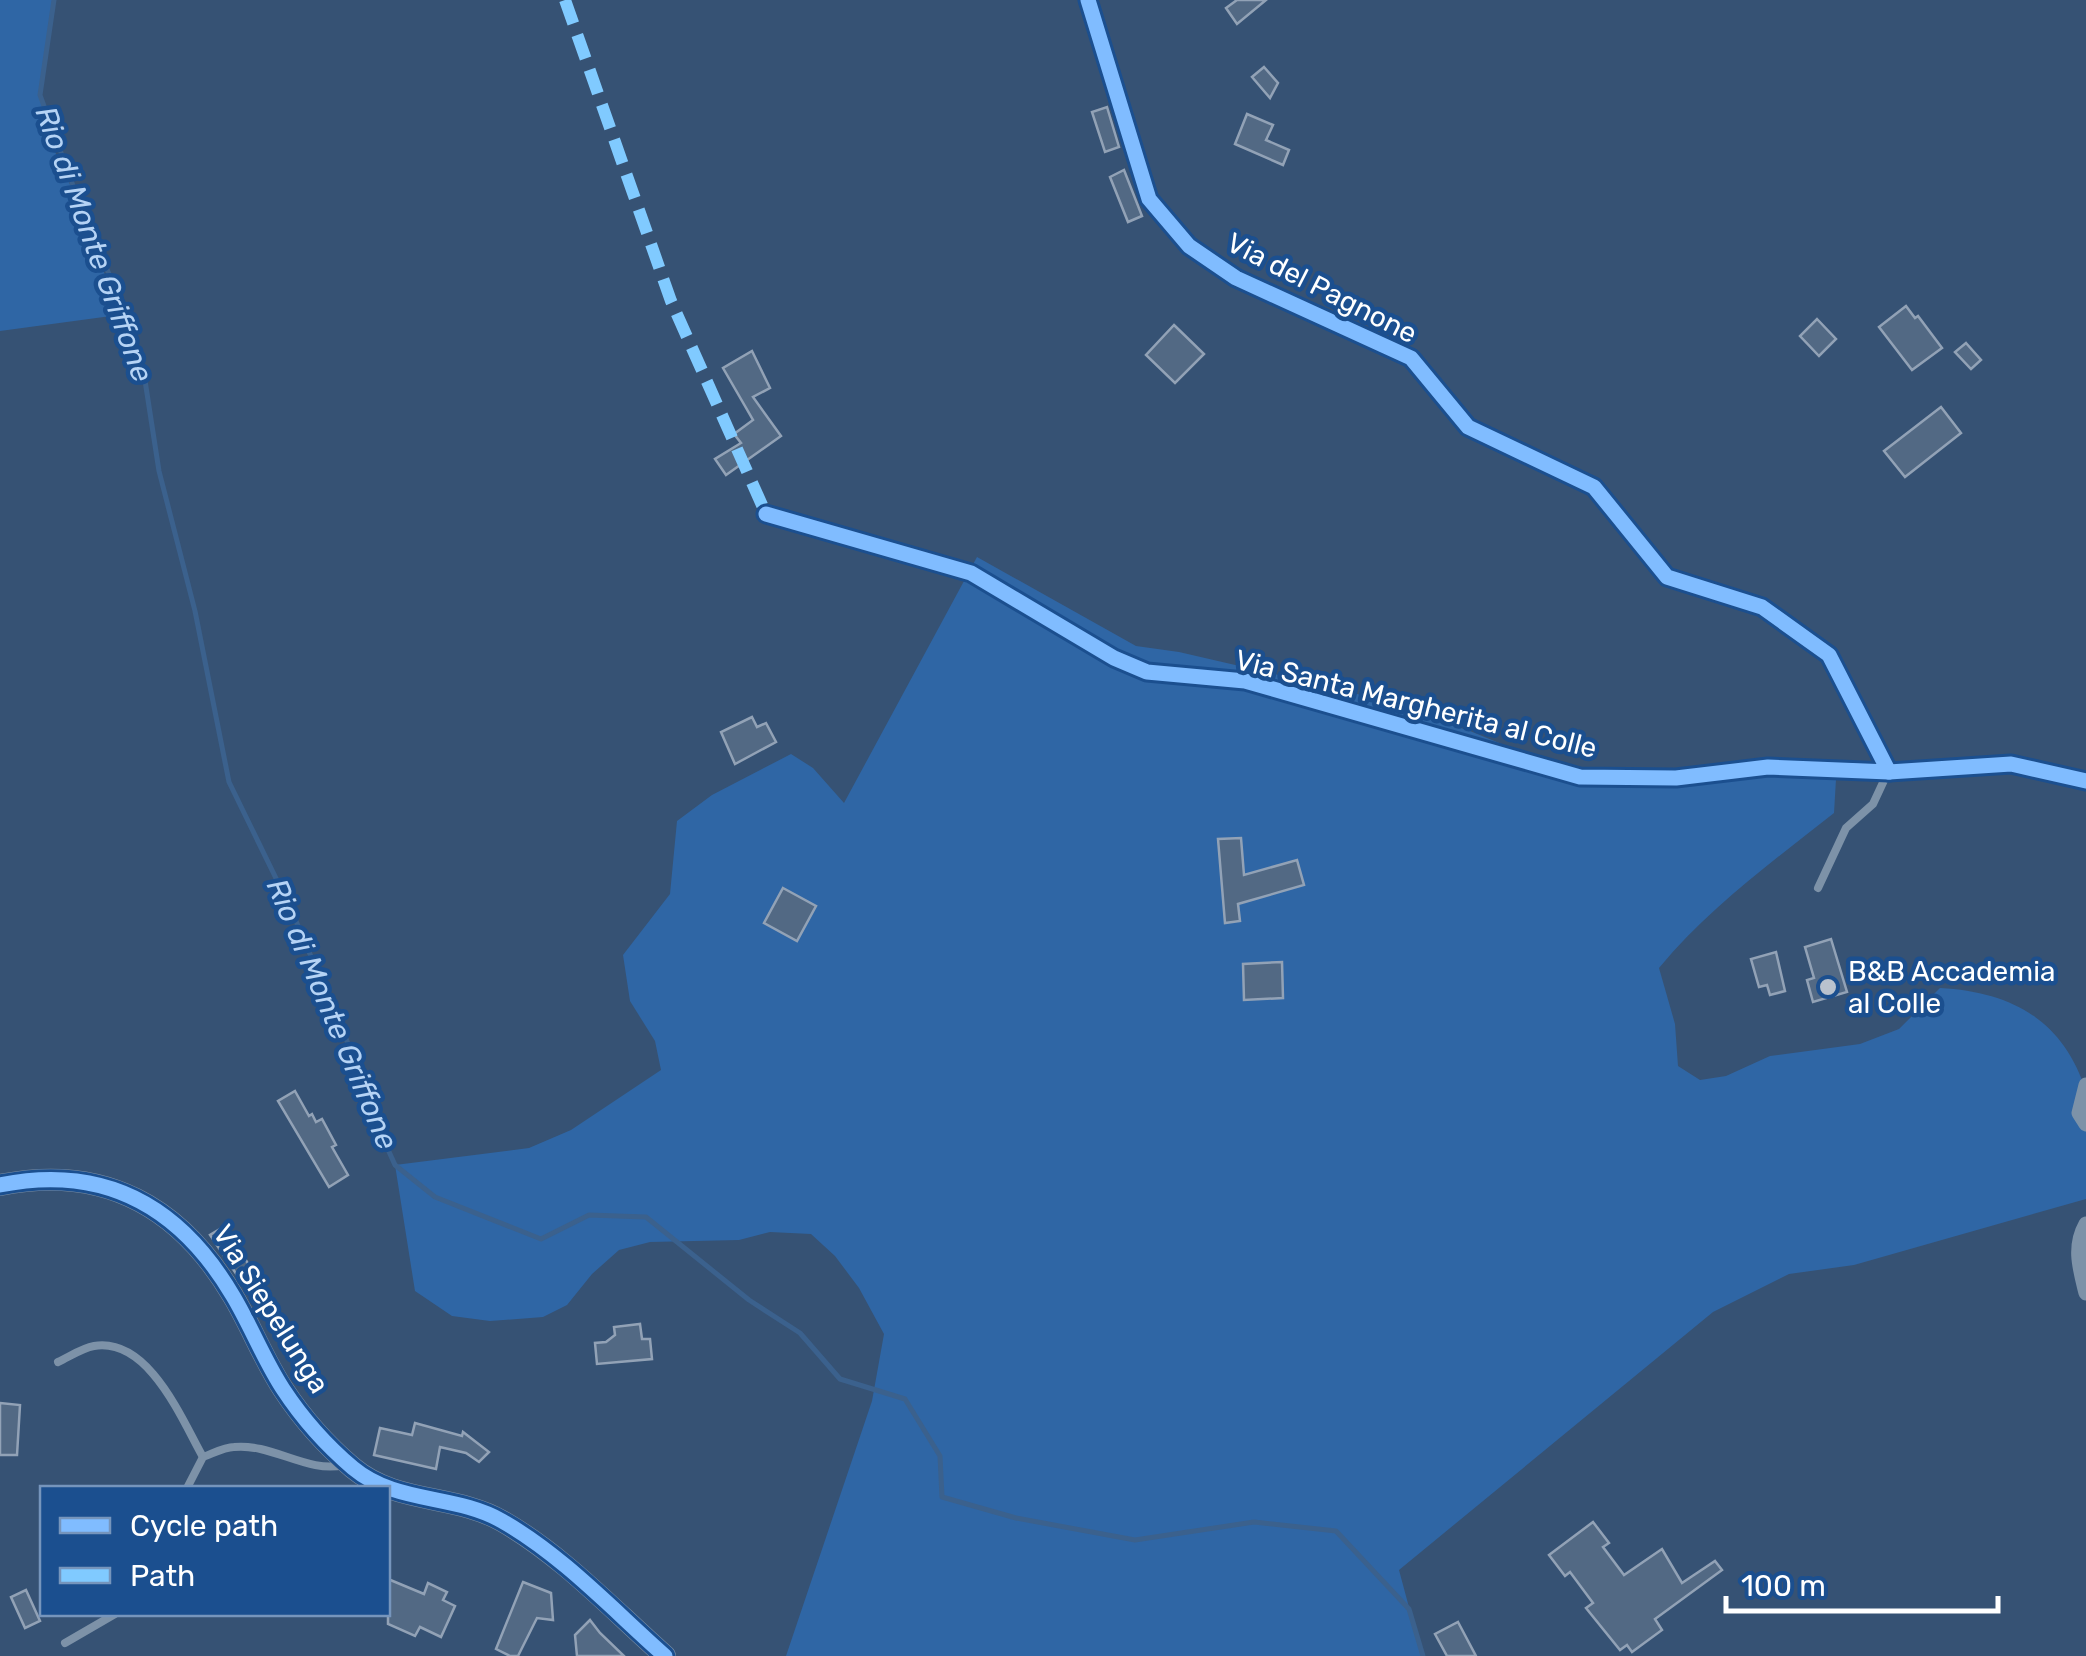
<svg xmlns="http://www.w3.org/2000/svg" width="2086" height="1656" viewBox="0 0 2086 1656" font-family="Rubik,sans-serif">
  <style>
    .green { fill: #2f66a5 }
    .lines { fill: none; stroke-linecap: round; stroke-linejoin: round }
    .stream { stroke: #3b618d; stroke-width: 5 }
    .building { fill: #526984; stroke: #92a2b6; stroke-width: 2.5 }
    .lane { stroke: #7d92a8; stroke-width: 8 }
    .street { stroke: #7d92a8; stroke-width: 15 }
    .secondary { stroke: #798da4; stroke-width: 22 }
    .quiet { stroke: #80caff; stroke-width: 12; stroke-dasharray: 25 12; stroke-linecap: butt }
    .cycleway-casing { stroke: #1b4f8f; stroke-width: 21 }
    .cycleway { stroke: #80bcff; stroke-width: 15 }
    .poi-dot { fill: #b9c2ce; stroke: #1b4f8f; stroke-width: 4 }
    .labels { text-anchor: middle; dominant-baseline: central; stroke-width: 9; stroke-linejoin: round; paint-order: stroke }
    .street-label { font-size: 28px; fill: #fff; stroke: #1b4f8f }
    .poi-label { font-size: 28px; fill: #fff; stroke: #1b4f8f; text-anchor: start }
    .water-label { font-size: 30px; font-style: italic; fill: #b5d3f5; stroke: #1b4f8f }
  </style>
  <rect width="100%" height="100%" fill="#365274"/>
  <g class="green">
    <polygon points="0,0 54,0 40,95 51,143 83,213 105,275 126,314 0,331"/>
    <path d="M977,557L1136,646L1179,652L1348,691L1470,731L1582,777L1776,769L1837,762L1834,813C1772,862 1710,907 1659,968L1675,1024L1678,1066L1700,1080L1726,1076L1770,1056L1860,1044L1899,1029L1940,988C2012,992 2063,1020 2086,1091V1199L1854,1265L1789,1274L1713,1312L1399,1570L1422,1656H786L872,1401L884,1334L859,1288L835,1256L811,1234L770,1232L739,1240L650,1242L619,1250L592,1274L567,1305L543,1317L490,1321L452,1316L415,1291L395,1165L529,1148L571,1130L661,1070L655,1041L630,1001L623,955L670,894L677,821L712,795L791,754L813,768L844,803Z"/>
  </g>
  <g class="lines">
    <polyline class="stream" points="54,0 40,95 83,213 126,314 144,374 159,471 195,611 229,782 290,907 352,1053 368,1105 395,1165 435,1197 541,1239 589,1215 646,1217 749,1300 800,1333 840,1379 905,1399 940,1456 942,1497 1016,1518 1135,1540 1254,1522 1336,1531 1409,1609 1423,1656"/>
  </g>
  <g class="building">
    <polygon points="1237,0 1266,0 1237,24 1226,8"/>
    <polygon points="1264,67 1278,83 1270,98 1252,77"/>
    <polygon points="1107,107 1119,147 1105,152 1092,112"/>
    <polygon points="1247,114 1273,125 1266,140 1289,150 1283,165 1235,144"/>
    <polygon points="1124,170 1142,216 1128,222 1110,177"/>
    <polygon points="1906,306 1915,318 1918,316 1942,348 1912,370 1879,327"/>
    <polygon points="1817,319 1836,339 1819,356 1800,336"/>
    <polygon points="1174,325 1204,354 1175,383 1146,355"/>
    <polygon points="1966,343 1981,360 1971,369 1955,352"/>
    <polygon points="752,351 770,388 753,397 781,436 726,475 715,459 741,443 734,434 753,420 723,368"/>
    <polygon points="1941,407 1961,433 1905,477 1884,451"/>
    <polygon points="752,717 757,727 766,723 776,742 735,764 721,732"/>
    <polygon points="1241,838 1244,875 1297,860 1304,885 1238,904 1240,921 1225,923 1218,839"/>
    <polygon points="783,888 816,906 797,941 764,923"/>
    <polygon points="1831,939 1847,992 1813,1002 1807,980 1814,978 1805,947"/>
    <polygon points="1776,952 1785,991 1770,995 1767,985 1759,987 1751,959"/>
    <polygon points="1282,962 1283,998 1244,1000 1243,964"/>
    <polygon points="295,1091 309,1116 312,1114 316,1122 322,1119 336,1145 332,1147 348,1175 329,1187 278,1101"/>
    <polygon points="225,1226 252,1270 239,1278 210,1235"/>
    <polygon points="640,1324 642,1339 650,1339 652,1359 597,1364 595,1343 606,1342 615,1335 614,1327"/>
    <polygon points="0,1403 20,1405 17,1455 0,1455"/>
    <polygon points="415,1423 462,1436 463,1432 489,1452 479,1462 466,1453 440,1447 436,1469 374,1455 380,1428 412,1435"/>
    <polygon points="1593,1522 1609,1543 1603,1547 1624,1575 1662,1549 1682,1583 1715,1561 1722,1570 1655,1619 1662,1630 1632,1652 1627,1645 1620,1650 1586,1608 1593,1603 1570,1572 1565,1576 1549,1555"/>
    <polygon points="388,1579 424,1594 428,1583 447,1592 443,1600 455,1606 441,1637 420,1627 415,1636 388,1624"/>
    <polygon points="523,1582 551,1593 553,1620 537,1618 518,1656 510,1656 496,1649"/>
    <polygon points="26,1590 40,1621 25,1628 11,1597"/>
    <polygon points="590,1620 600,1633 624,1656 577,1656 575,1635"/>
    <polygon points="1458,1622 1476,1656 1447,1656 1435,1634"/>
  </g>
  <g class="lines">
    <g class="lane">
      <polyline points="1818,888 1846,828 1873,804 1887,774"/>
      <path d="M58,1362C69,1357 82,1348 94,1346C149,1337 182,1420 203,1457"/>
      <path d="M187,1488L203,1457C212,1454 224,1447 234,1447C272,1443 308,1474 344,1465"/>
      <polyline points="65,1643 115,1614"/>
    </g>
    <g class="street">
      <polyline points="1088,0 1149,199 1189,246 1236,278 1411,358 1468,427 1594,487 1667,577 1762,607 1829,655 1889,772"/>
      <polyline points="766,514 971,573 1114,658 1147,672 1245,681 1580,777 1676,778 1768,767 1889,772 2011,764 2086,781"/>
      <polyline points="2086,1085 2079,1113 2086,1124"/>
      <path d="M2086,1224C2073,1247 2080,1269 2086,1293"/>
    </g>
    <path class="secondary" d="M0,1185C104,1164 180,1206 233,1296C251,1326 264,1360 283,1389C302,1418 327,1446 353,1468C396,1504 455,1494 502,1521C562,1555 613,1610 665,1656"/>
    <polyline class="quiet" points="565,0 671,301 766,514"/>
    <defs>
      <g id="cycleway">
        <polyline points="1088,0 1149,199 1189,246 1236,278 1411,358 1468,427 1594,487 1667,577 1762,607 1829,655 1889,772"/>
        <polyline points="766,514 971,573 1114,658 1147,672 1245,681 1580,777 1676,778 1768,767 1889,772 2011,764 2086,781"/>
        <path d="M0,1185C104,1164 180,1206 233,1296C251,1326 264,1360 283,1389C302,1418 327,1446 353,1468C396,1504 455,1494 502,1521C562,1555 613,1610 665,1656"/>
      </g>
    </defs>
    <use href="#cycleway" class="cycleway-casing"/>
    <use href="#cycleway" class="cycleway"/>
  </g>
  <circle class="poi-dot" cx="1828" cy="987" r="10"/>
  <g class="labels">
    <g class="street-label">
      <text transform="translate(1322 288) rotate(27)">Via del Pagnone</text>
      <text transform="translate(1416 704) rotate(14)">Via Santa Margherita al Colle</text>
      <text transform="translate(271 1309) rotate(58)">Via Siepelunga</text>
    </g>
    <g class="poi-label">
      <text x="1848" y="971">B&amp;B Accademia<tspan x="1848" dy="32">al Colle</tspan></text>
    </g>
    <g class="water-label">
      <text transform="translate(94 244) rotate(70)">Rio di Monte Griffone</text>
      <text transform="translate(332 1014) rotate(67)">Rio di Monte Griffone</text>
    </g>
  </g>
  <rect x="40" y="1486" width="350" height="130" fill="#1b4f8f" stroke="#7695bc" stroke-width="2.5"/>
  <rect x="60" y="1518" width="50" height="15" fill="#80bcff" stroke="#7695bc" stroke-width="2.5"/>
  <text x="130" y="1536" font-size="30" fill="#ffffff">Cycle path</text>
  <rect x="60" y="1568" width="50" height="15" fill="#80caff" stroke="#7695bc" stroke-width="2.5"/>
  <text x="130" y="1586" font-size="30" fill="#ffffff">Path</text>
  <path d="M1726 1596v15h272v-15" fill="none" stroke="#ffffff" stroke-width="5"/>
  <text x="1741" y="1596" font-size="30" fill="#ffffff" stroke="#1b4f8f" stroke-width="8" paint-order="stroke">100 m</text>
</svg>
